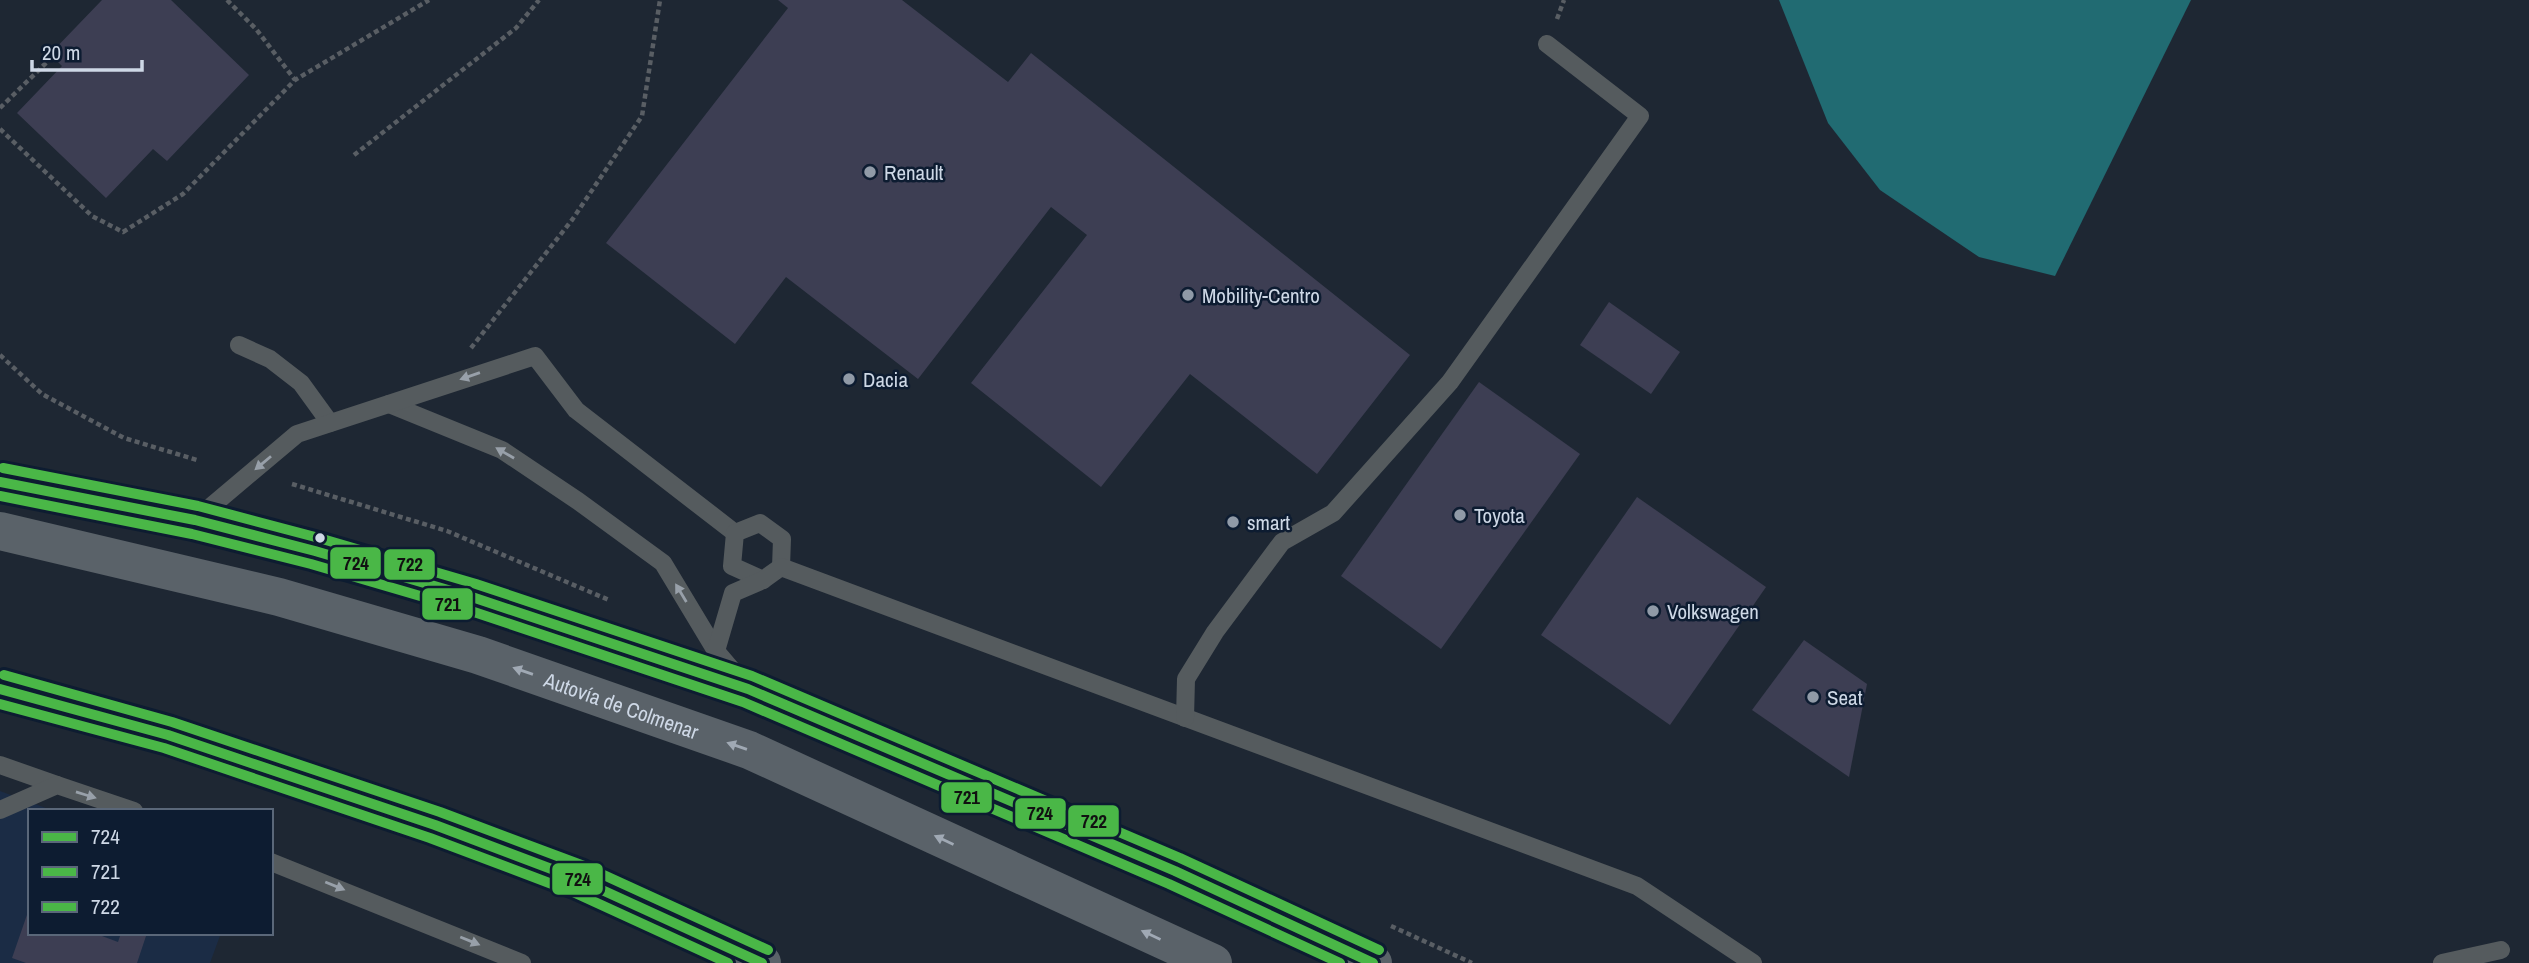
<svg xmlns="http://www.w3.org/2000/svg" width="2529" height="963" viewBox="0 0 2529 963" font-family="'Archivo Narrow',sans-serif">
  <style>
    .built { fill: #1b2c45 }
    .water { fill: #216b72 }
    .building { fill: #3d3e53 }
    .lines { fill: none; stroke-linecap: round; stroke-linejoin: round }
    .path { stroke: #595e64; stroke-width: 4.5; stroke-dasharray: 5 3.5; stroke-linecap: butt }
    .service { stroke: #555b5e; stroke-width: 18 }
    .motorway { stroke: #5a6269; stroke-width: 38 }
    .bus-1-casing { stroke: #0d1c31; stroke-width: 16 }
    .bus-2-casing { stroke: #0d1c31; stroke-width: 16 }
    .bus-3-casing { stroke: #0d1c31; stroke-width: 16 }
    .bus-1 { stroke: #4ab747; stroke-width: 10 }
    .bus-2 { stroke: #4ab747; stroke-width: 10 }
    .bus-3 { stroke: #4ab747; stroke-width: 10 }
    .oneway { fill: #98a0a9 }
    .oneway2 { fill: #a0a9b4 }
    .poi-dot { fill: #909aa7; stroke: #0d1c31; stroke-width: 2.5 }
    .bus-dot { fill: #ced8e6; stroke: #0d1c31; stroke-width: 2.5 }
    .labels { text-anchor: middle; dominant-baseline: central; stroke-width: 5; stroke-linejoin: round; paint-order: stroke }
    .poi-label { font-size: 21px; fill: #ced8e6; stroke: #0d1c31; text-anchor: start }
    .street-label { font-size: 21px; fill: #ced8e6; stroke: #0d1c31 }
    .line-badge { stroke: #0d1c31; stroke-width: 2.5 }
    .pale-badge-label { font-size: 19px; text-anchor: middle; font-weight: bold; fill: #111 }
  </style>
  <rect width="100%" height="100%" fill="#1e2733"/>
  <polygon class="built" points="0,791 54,811 30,811 30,933 221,933 210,963 0,963"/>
  <polygon class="water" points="1779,0 2191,0 2055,276 1979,257 1880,190 1828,123"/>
  <g class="building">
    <polygon points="102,0 171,0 249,75 167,161 153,149 106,198 17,113 62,66 50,54"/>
    <polygon points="778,0 902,0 1008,82 1031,53 1410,355 1317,474 1190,374 1101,487 971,383 1087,235 1051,207 918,379 786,277 735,344 606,243 788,8"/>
    <polygon points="1609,302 1680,352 1651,394 1580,345"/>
    <polygon points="1479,382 1580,454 1441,649 1341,576"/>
    <polygon points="1637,497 1766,587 1670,725 1541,635"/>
    <polygon points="1804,640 1867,684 1849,777 1752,710"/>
    <polygon points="29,909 30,933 94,933 118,942 121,933 147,933 137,963 26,963 12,958"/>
  </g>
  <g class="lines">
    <g class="path">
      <polyline points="227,0 256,29 295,80"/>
      <polyline points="1557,19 1564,0"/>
      <polyline points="0,108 47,62"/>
      <polyline points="0,129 92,216 123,232 183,194 295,80 429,0"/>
      <polyline points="354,155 516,28 539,0"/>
      <polyline points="471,348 572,220 642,116 660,0"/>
      <polyline points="0,355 42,394 124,438 197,460"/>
      <polyline points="292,484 447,531 609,600"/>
      <polyline points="1391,926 1472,963"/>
    </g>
    <g class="service">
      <polyline points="239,345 270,359 301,383 330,423"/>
      <polyline points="389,404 502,450 578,501 663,563 716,651"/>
      <polyline points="195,520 297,434 535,356 576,410 735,533"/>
      <polyline points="763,580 732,566 735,533 760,523 782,539 781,567"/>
      <polyline points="739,678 716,651 733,593 763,580 781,567 1637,886 1753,963"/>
      <polyline points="1185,718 1186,679 1215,632 1282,542 1333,513 1450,382 1640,116 1547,44"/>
      <polyline points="0,765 57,785"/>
      <polyline points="0,810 57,785 134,811"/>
      <polyline points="271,862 522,963"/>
      <polyline points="2442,963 2501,950"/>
    </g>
    <g class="motorway">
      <polyline points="0,482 195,520 315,551 472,597 748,689 1175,871 1373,963"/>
      <path id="s1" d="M0,531L279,597L478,655L749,750L1213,963"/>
      <polyline points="0,689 168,735 435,825 578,879 762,963"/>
    </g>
    <defs>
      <g id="bus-1">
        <polyline points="0,482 195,520 315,551 472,597 748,689 1175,871 1373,963"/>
        <polyline points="0,689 168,735 435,825 578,879 762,963"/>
      </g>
      <g id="bus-2">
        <polyline points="0,496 192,534 311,564 468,610 743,702 1169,884 1340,963"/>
        <polyline points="0,704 164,748 430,838 573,892 728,963"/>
      </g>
      <g id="bus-3">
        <polyline points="3,468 198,506 319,538 476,584 752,676 1180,858 1379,950"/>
        <polyline points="4,675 172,722 440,812 584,866 768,950"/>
      </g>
    </defs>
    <use href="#bus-1" class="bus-1-casing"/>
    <use href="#bus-2" class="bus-2-casing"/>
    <use href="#bus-3" class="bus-3-casing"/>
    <use href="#bus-1" class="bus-1"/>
    <use href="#bus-2" class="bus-2"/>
    <use href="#bus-3" class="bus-3"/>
  </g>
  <defs><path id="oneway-solid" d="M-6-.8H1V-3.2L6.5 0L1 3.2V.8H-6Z" transform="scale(1.75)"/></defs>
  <g class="oneway">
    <use href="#oneway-solid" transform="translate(470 376) rotate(161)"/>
    <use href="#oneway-solid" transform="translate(505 453) rotate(-150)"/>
    <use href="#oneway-solid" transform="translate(263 463) rotate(140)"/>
    <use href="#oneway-solid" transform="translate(681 593) rotate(-121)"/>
    <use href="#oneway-solid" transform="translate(86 795) rotate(17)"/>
    <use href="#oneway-solid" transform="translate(335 886) rotate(22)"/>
    <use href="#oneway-solid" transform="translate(470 941) rotate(22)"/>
  </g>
  <g class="oneway2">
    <use href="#oneway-solid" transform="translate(523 671) rotate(-161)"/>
    <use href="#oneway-solid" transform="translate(737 746) rotate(-161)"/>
    <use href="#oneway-solid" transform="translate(944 840) rotate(-155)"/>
    <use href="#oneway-solid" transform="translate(1151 935) rotate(-155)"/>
  </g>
  <g class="poi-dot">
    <circle cx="870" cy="172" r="7"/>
    <circle cx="1188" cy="295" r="7"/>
    <circle cx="849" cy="379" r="7"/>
    <circle cx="1460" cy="515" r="7"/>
    <circle cx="1233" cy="522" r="7"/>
    <circle cx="1653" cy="611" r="7"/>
    <circle cx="1813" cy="697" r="7"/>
  </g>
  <circle class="bus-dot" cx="320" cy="538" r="6"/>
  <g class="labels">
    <g class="poi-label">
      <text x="884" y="172">Renault</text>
      <text x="1202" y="295">Mobility-Centro</text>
      <text x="863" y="379">Dacia</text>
      <text x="1474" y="515">Toyota</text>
      <text x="1247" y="522">smart</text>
      <text x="1667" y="611">Volkswagen</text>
      <text x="1827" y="697">Seat</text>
    </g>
    <g class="street-label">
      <text stroke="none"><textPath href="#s1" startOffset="646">Autovía de Colmenar</textPath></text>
    </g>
  </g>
  <g class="line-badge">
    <rect x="329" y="546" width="53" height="34" rx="7" fill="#4ab747"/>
    <rect x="383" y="548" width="53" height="33" rx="7" fill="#4ab747"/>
    <rect x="421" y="587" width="53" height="34" rx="7" fill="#4ab747"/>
    <rect x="940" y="781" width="53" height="33" rx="7" fill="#4ab747"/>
    <rect x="1014" y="797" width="53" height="33" rx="7" fill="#4ab747"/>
    <rect x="1067" y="804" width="53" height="34" rx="7" fill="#4ab747"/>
    <rect x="551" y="862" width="53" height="34" rx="7" fill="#4ab747"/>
  </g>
  <g class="pale-badge-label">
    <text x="356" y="570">724</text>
    <text x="410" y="571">722</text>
    <text x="448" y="611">721</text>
    <text x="967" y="804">721</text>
    <text x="1040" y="820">724</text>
    <text x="1094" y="828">722</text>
    <text x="578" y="886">724</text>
  </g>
  <rect x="28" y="809" width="245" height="126" fill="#0d1c31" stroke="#5a6779" stroke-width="2"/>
  <rect x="42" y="832" width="35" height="10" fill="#4ab747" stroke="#5a6779" stroke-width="2"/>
  <text x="91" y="844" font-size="21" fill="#ced8e6">724</text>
  <rect x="42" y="867" width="35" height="10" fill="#4ab747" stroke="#5a6779" stroke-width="2"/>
  <text x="91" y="879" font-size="21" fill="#ced8e6">721</text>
  <rect x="42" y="902" width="35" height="10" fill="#4ab747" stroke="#5a6779" stroke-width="2"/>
  <text x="91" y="914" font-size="21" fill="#ced8e6">722</text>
  <path d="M32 60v10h110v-10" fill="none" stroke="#ced8e6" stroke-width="3.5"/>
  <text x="42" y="60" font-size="21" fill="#ced8e6" stroke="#0d1c31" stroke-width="5" paint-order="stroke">20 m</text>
</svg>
